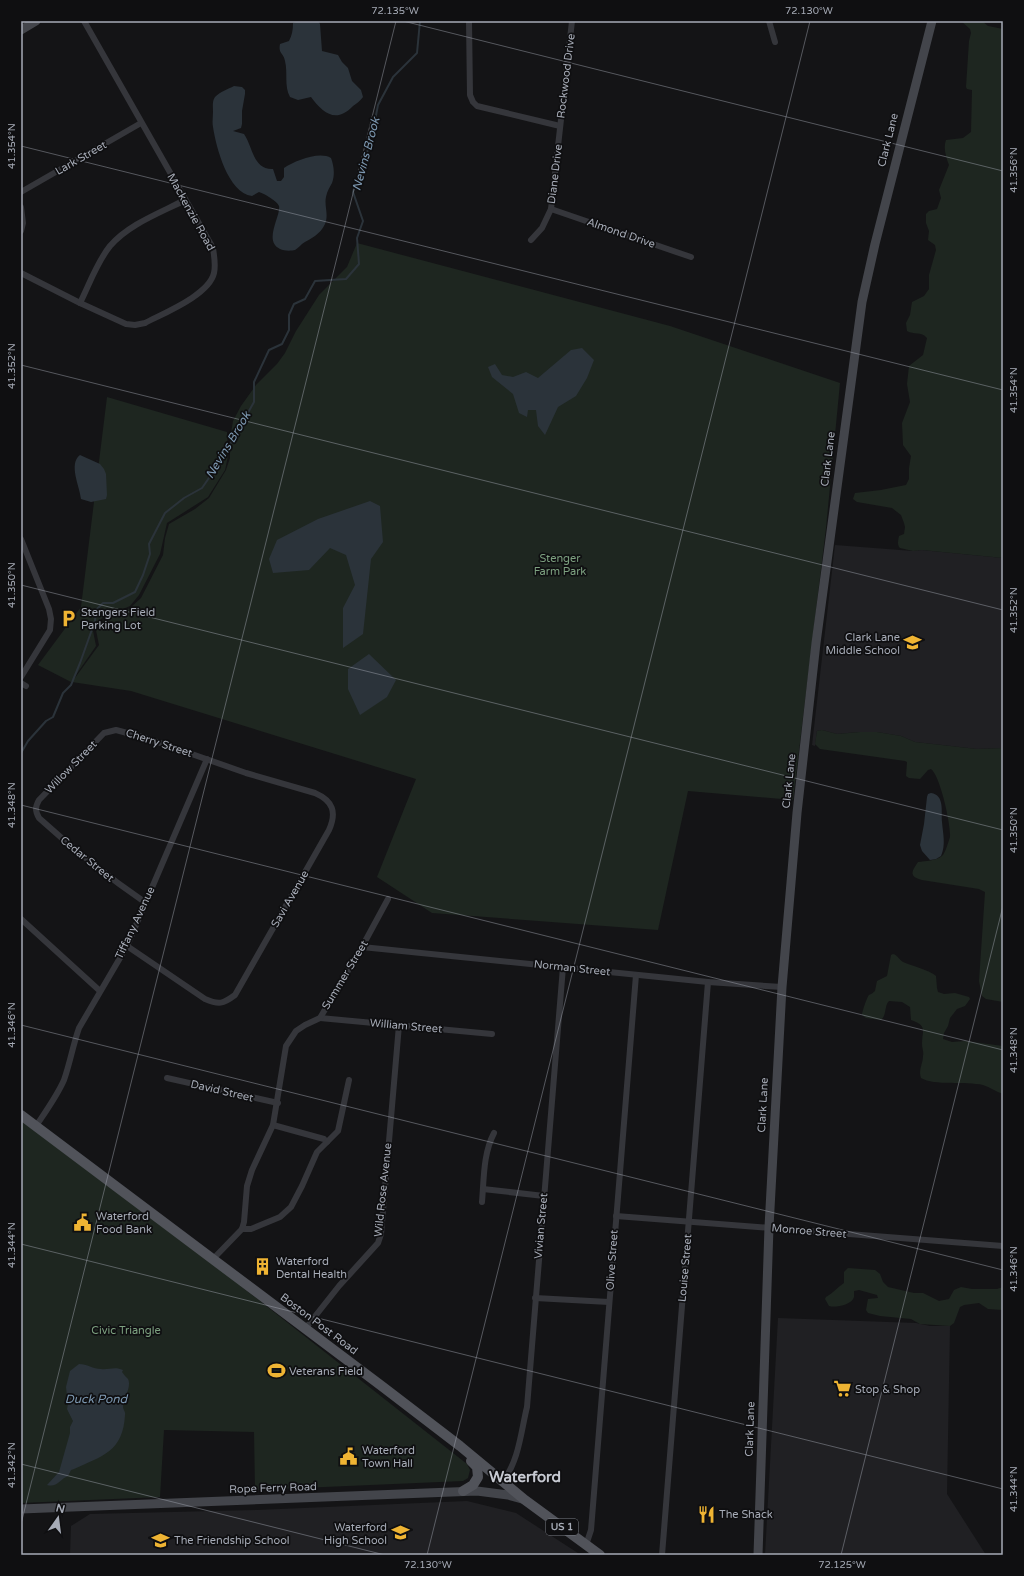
<svg xmlns="http://www.w3.org/2000/svg" width="1024" height="1576" viewBox="0 0 1024 1576" font-family="'Varela Round',sans-serif">
  <style>
    .built { fill: #202023 }
    .green { fill: #1e2620 }
    .water { fill: #2b333a }
    .lines { fill: none; stroke-linecap: round; stroke-linejoin: round }
    .stream { stroke: #2b333a; stroke-width: 2 }
    .street { stroke: #35363b; stroke-width: 6 }
    .secondary { stroke: #43454b; stroke-width: 9 }
    .primary { stroke: #51535a; stroke-width: 10 }
    .ticks { fill: none; stroke: #a6abb6; stroke-width: 1; stroke-opacity: 0.45 }
    .labels { text-anchor: middle; dominant-baseline: central; stroke-width: 3.5; stroke-linejoin: round; paint-order: stroke }
    .shield { fill: #0f0f11; stroke: #797c84; stroke-width: 1 }
    .shield-label { font-size: 10px; font-weight: bold; fill: #a6abb6 }
    .street-label { font-size: 11px; fill: #a6abb6; stroke: #0f0f11 }
    .park-label { font-size: 11px; fill: #7da180; stroke: #0f0f11 }
    .poi-label { font-size: 11px; fill: #a6abb6; stroke: #0f0f11; text-anchor: start }
    .water-label { font-size: 12px; font-style: italic; fill: #7d98b1; stroke: #0f0f11 }
    .district-label { font-size: 15px; font-weight: bold; fill: #c7cad2; stroke: #0f0f11 }
    .neatline { fill: none; stroke: #a6abb6; stroke-width: 1.5 }
    .ticks-label { font-size: 10px; text-anchor: middle; fill: #a6abb6 }
  </style>
  <rect width="100%" height="100%" fill="#141416"/>
  <g class="built">
    <polygon points="835,545 913,551 922,550 1003,558 1003,748 977,749 915,742 901,736 877,732 860,732 837,734 822,730 817,731 815,746 812,745"/>
    <polygon points="778,1318 916,1323 930,1326 950,1326 947,1494 986,1555 765,1555"/>
    <polygon points="467,1501 516,1513 581,1555 70,1555 71,1526 90,1514 257,1510"/>
  </g>
  <g class="green">
    <path d="M961,21H982L988,26L1003,29V558L922,550L913,551L900,548C897,545 898,540 899,536L904,534L905,527L904,523L901,515L892,508L857,502L853,499L855,493L881,490L906,485L909,479V468L911,456L903,445L902,423L910,402L907,384L909,366L923,355L927,338C921,331 914,335 907,331L906,323L910,315L912,302L924,296L929,289V275L936,250L935,245L928,240L929,231L926,223V214L929,211L937,209L941,198L939,190L949,165C946,157 943,148 946,140L963,138L971,132L972,90L967,89L966,87L969,41L971,33L970,29Z"/>
    <polygon points="357,243 670,326 840,383 826,528 793,800 688,791 658,930 432,913 377,877 416,779 131,691 72,682 99,645 96,630 104,620 130,608 141,598 163,555 165,538 169,524 195,509 209,498 226,470 230,458 230,439 233,421 241,406 256,385 277,364 285,353 296,331 319,295 347,267"/>
    <polygon points="107,397 227,432 228,456 225,470 208,497 167,523 160,554 139,595 130,606 102,618 93,631 96,646 71,682 38,665 81,607"/>
    <path d="M822,730L837,734L860,732H877L901,736L915,742L977,749L1003,748V1002L986,999L982,996L979,981L985,892L979,889L922,880C908,876 912,871 918,862C926,861 935,861 942,856C945,854 949,840 950,837C951,825 940,775 931,769L928,770L920,779L909,778L906,776L907,762L905,761L820,749L815,744L817,731Z"/>
    <path d="M893,954C898,955 899,960 903,962C912,966 929,970 936,976L937,988L938,992L944,994L955,993L969,997L970,999L965,1006L957,1009L950,1018L948,1026L944,1033L943,1039L952,1042L965,1041L1003,1046V1094C996,1092 990,1087 983,1085C966,1081 934,1086 921,1078C918,1070 923,1064 923,1056C924,1052 922,1048 922,1044C922,1030 928,1026 911,1020L910,1007L902,1002L889,1001C884,1006 887,1015 881,1020L866,1018L862,1015C862,1012 867,997 869,995C871,994 873,993 875,991L877,981L887,976L891,955Z"/>
    <polygon points="21,1116 218,1268 467,1464 470,1470 468,1478 463,1481 255,1490 254,1432 164,1430 160,1497 21,1503"/>
    <path d="M848,1268L875,1270L880,1274L883,1282L888,1287L914,1293H923L939,1301L949,1299L954,1290L961,1287L972,1289H997L1003,1287V1310L988,1309L979,1303L964,1305L960,1307L954,1323L950,1326L920,1324L911,1319L880,1316L868,1313L866,1310L868,1299L878,1298L877,1295L859,1290L854,1291C854,1293 854,1295 854,1297C852,1305 835,1308 829,1306L825,1299L826,1297C833,1293 838,1287 844,1283V1272Z"/>
  </g>
  <g class="water">
    <path d="M299,21H318L320,24L322,51L338,55L342,62L348,68L352,81L361,90L363,97C360,101 357,103 353,106C336,124 323,113 311,97L298,100L290,97C284,86 288,73 285,61C284,53 278,54 280,44L289,41C292,35 293,30 293,23Z"/>
    <path d="M234,86L242,87L245,90V94L242,111V124L241,128L233,131L244,134C253,147 253,170 273,169L277,181H281L284,177V168C295,161 319,151 331,158C334,166 335,175 332,183C330,187 327,191 326,197C324,205 329,215 325,224C320,235 311,238 302,244C300,246 298,248 295,250C291,251 284,251 280,249C263,241 281,216 279,206C277,201 265,194 259,192L252,196C228,193 216,147 213,127C212,122 213,117 213,112C213,107 212,101 215,97C220,92 228,89 234,86Z"/>
    <polygon points="582,348 594,360 587,378 576,396 558,407 545,435 538,426 536,410 528,410 527,417 519,413 513,394 492,377 488,367 495,364 502,375 513,377 526,372 538,378 571,350"/>
    <path d="M80,455L100,464L104,469L106,474L107,495L106,499L91,502L81,499C80,487 68,464 80,455Z"/>
    <polygon points="370,501 380,506 383,542 371,559 363,634 343,648 343,608 355,585 346,555 330,548 309,570 273,573 269,559 277,540 318,519"/>
    <polygon points="369,654 396,680 387,697 360,715 348,689 348,669"/>
    <path d="M931,793C945,795 941,812 942,822C943,834 946,845 941,856L936,859L930,860L922,851L920,845L924,824L927,797L928,794Z"/>
    <path d="M79,1364C87,1364 93,1369 101,1369C109,1370 115,1366 123,1370L122,1372C124,1375 126,1377 128,1379C132,1387 123,1399 123,1407C123,1410 126,1412 125,1415C123,1452 102,1456 74,1469L71,1470L68,1476C60,1479 57,1488 47,1485L59,1472L70,1433V1427L73,1421L67,1409L68,1404L66,1387L70,1371Z"/>
  </g>
  <g class="lines">
    <polyline class="stream" points="21,753 28,741 46,721 53,717 63,693 71,685 80,663 95,621 96,610 103,603 113,603 135,592 143,575 150,554 149,544 165,513 184,498 202,488 220,462 254,402 254,382 269,350 282,344 289,330 289,315 294,304 305,299 315,281 346,279 359,264 357,238 363,221 353,192 371,141 378,105 393,77 417,53 420,21"/>
    <g class="street">
      <polyline points="469,21 470,95 473,102 477,106 560,126"/>
      <polyline points="769,21 775,42"/>
      <polyline points="21,192 141,123"/>
      <polyline points="21,207 23,223 21,231"/>
      <polyline points="551,209 691,257"/>
      <polyline points="531,240 542,228 551,209 572,21"/>
      <path d="M21,273L80,303L126,324L135,325L145,323C164,313 209,295 214,273C216,264 214,256 213,248L84,21"/>
      <path d="M80,303C89,285 97,262 110,246C129,224 160,213 185,200"/>
      <polyline points="21,539 49,609 51,619 50,630 21,677"/>
      <polyline points="21,683 26,686"/>
      <polyline points="21,919 100,991"/>
      <path d="M127,946L205,999C219,1005 223,1004 235,995L329,830C337,812 333,801 315,793L246,773L146,738L116,730L104,733L39,800C35,807 35,811 39,818C73,849 108,877 146,903"/>
      <polyline points="362,947 708,982 782,987"/>
      <polyline points="320,1018 492,1034"/>
      <polyline points="167,1078 278,1103"/>
      <polyline points="273,1125 324,1139 327,1142"/>
      <path d="M36,1126C46,1111 57,1096 64,1080C70,1063 73,1045 79,1028L127,946L207,759"/>
      <polyline points="483,1189 544,1196"/>
      <path d="M482,1202C484,1179 483,1154 494,1133"/>
      <polyline points="616,1216 1003,1246"/>
      <polyline points="242,1229 251,1229 280,1217 291,1207 302,1186 317,1152 338,1131 349,1080"/>
      <polyline points="213,1259 242,1229 244,1222 247,1186 252,1170 273,1125 286,1046 296,1031 305,1025 320,1018 362,947 388,899"/>
      <polyline points="535,1298 609,1302"/>
      <polyline points="305,1329 339,1286 378,1243 381,1234 399,1025"/>
      <path d="M503,1481C519,1461 521,1431 527,1407L563,967"/>
      <polyline points="586,1545 591,1530 636,975"/>
      <polyline points="662,1555 708,982"/>
    </g>
    <g class="secondary">
      <polyline points="21,30 36,21"/>
      <polyline points="21,1509 477,1491 508,1495 522,1499"/>
      <polyline points="758,1555 769,1227 782,987 797,813 816,643 862,302 875,244 932,21"/>
    </g>
    <g class="primary">
      <polyline points="21,1115 383,1387 460,1446 525,1500 600,1555"/>
      <polyline points="463,1491 473,1485 478,1477 477,1467 471,1461"/>
    </g>
  </g>
  <path class="ticks" d="M403,21L1003,171M21,146L1003,390M21,365L1003,610M21,585L1003,830M21,805L1003,1050M21,1025L1003,1270M21,1244L1003,1489M21,1464L385,1555M21,1524L396,21M427,1555L810,21M841,1555L1003,906"/>
  <defs>
    <symbol id="parking-bare" viewBox="-9 -9 18 18"><path d="M-3.5-5.5H1a3.5 3.5 0 0 1 0 7H-1V5.5H-3.5ZM-1-3.4V-.6H.8a1.4 1.4 0 0 0 0-2.8Z" fill="#efb433" stroke="#0f0f11" stroke-width="2.5" paint-order="stroke"/></symbol>
    <symbol id="school-bare" viewBox="-9 -9 18 18"><path d="M0-5L7-2L0 1L-7-2ZM-4 1L0 2.5L4 1V4Q0 6-4 4Z" fill="#efb433" stroke="#0f0f11" stroke-width="2.5" paint-order="stroke"/></symbol>
    <symbol id="civic-bare" viewBox="-9 -9 18 18"><path d="M-.6-6.5H3V-4.5H.6V-3L4-1V1h2V6H-6V1h2V-1L-.6-3ZM-1.2 2.5V6h2.4V2.5Z" fill="#efb433" stroke="#0f0f11" stroke-width="2.5" paint-order="stroke"/></symbol>
    <symbol id="building-bare" viewBox="-9 -9 18 18"><path d="M-4-6H4V6H1V3H-1V6H-4ZM-2.5-4.3h1.7v1.8h-1.7ZM.8-4.3h1.7v1.8H.8ZM-2.5-1h1.7V.8h-1.7ZM.8-1h1.7V.8H.8Z" fill="#efb433" stroke="#0f0f11" stroke-width="2.5" paint-order="stroke"/></symbol>
    <symbol id="stadium-bare" viewBox="-9 -9 18 18"><path d="M0-5a6.5 5 0 1 0 0 10a6.5 5 0 1 0 0-10ZM-3.5-1.8h7v3.6h-7Z" fill="#efb433" stroke="#0f0f11" stroke-width="2.5" paint-order="stroke"/></symbol>
    <symbol id="supermarket-bare" viewBox="-9 -9 18 18"><path d="M-6-5.5h2.5l.6 2H6L4.5 2H-2.5L-4.4-4H-6ZM-1.5 3.2a1.3 1.3 0 1 0 .1 0ZM3 3.2a1.3 1.3 0 1 0 .1 0Z" fill="#efb433" stroke="#0f0f11" stroke-width="2.5" paint-order="stroke"/></symbol>
    <symbol id="restaurant-bare" viewBox="-9 -9 18 18"><path d="M-5-6h1v4h1v-4h1v4h1v-4h1v5L-1.5 .5V6h-2V.5L-5-1ZM5-6V6H3V1.5H1.5Q1.5-4 5-6Z" fill="#efb433" stroke="#0f0f11" stroke-width="2.5" paint-order="stroke"/></symbol>
  </defs>
  <g fill-rule="evenodd">
    <use href="#parking-bare" x="56" y="606" width="25" height="25"/>
    <use href="#school-bare" x="900" y="630" width="25" height="25"/>
    <use href="#civic-bare" x="70" y="1210" width="25" height="25"/>
    <use href="#building-bare" x="250" y="1254" width="25" height="25"/>
    <use href="#stadium-bare" x="264" y="1358" width="25" height="25"/>
    <use href="#supermarket-bare" x="830" y="1376" width="25" height="25"/>
    <use href="#civic-bare" x="336" y="1444" width="25" height="25"/>
    <use href="#restaurant-bare" x="694" y="1502" width="25" height="25"/>
    <use href="#school-bare" x="388" y="1520" width="25" height="25"/>
    <use href="#school-bare" x="148" y="1528" width="25" height="25"/>
  </g>
  <g class="labels">
    <rect class="shield" x="546" y="1519" width="32" height="16" rx="3"/>
    <g class="shield-label">
      <text x="562" y="1527">US 1</text>
    </g>
    <g class="street-label">
      <text transform="translate(566 76) rotate(-83)">Rockwood Drive</text>
      <text transform="translate(888 140) rotate(-76)">Clark Lane</text>
      <text transform="translate(81 158) rotate(-30)">Lark Street</text>
      <text transform="translate(555 174) rotate(-83)">Diane Drive</text>
      <text transform="translate(191 212) rotate(61)">Mackenzie Road</text>
      <text transform="translate(621 233) rotate(19)">Almond Drive</text>
      <text transform="translate(828 459) rotate(-83)">Clark Lane</text>
      <text transform="translate(159 743) rotate(18)">Cherry Street</text>
      <text transform="translate(71 767) rotate(-46)">Willow Street</text>
      <text transform="translate(789 781) rotate(-84)">Clark Lane</text>
      <text transform="translate(87 859) rotate(39)">Cedar Street</text>
      <text transform="translate(290 899) rotate(-60)">Savi Avenue</text>
      <text transform="translate(135 923) rotate(-65)">Tiffany Avenue</text>
      <text transform="translate(572 968) rotate(6)">Norman Street</text>
      <text transform="translate(345 975) rotate(-59)">Summer Street</text>
      <text transform="translate(406 1026) rotate(5)">William Street</text>
      <text transform="translate(222 1091) rotate(13)">David Street</text>
      <text transform="translate(763 1105) rotate(-87)">Clark Lane</text>
      <text transform="translate(383 1190) rotate(-84)">Wild Rose Avenue</text>
      <text transform="translate(541 1226) rotate(-85)">Vivian Street</text>
      <text transform="translate(809 1231) rotate(5)">Monroe Street</text>
      <text transform="translate(612 1260) rotate(-86)">Olive Street</text>
      <text transform="translate(685 1268) rotate(-85)">Louise Street</text>
      <text transform="translate(319 1324) rotate(37)">Boston Post Road</text>
      <text transform="translate(750 1429) rotate(-88)">Clark Lane</text>
      <text transform="translate(273 1488) rotate(-2)">Rope Ferry Road</text>
    </g>
    <g class="park-label">
      <text x="560" y="558">Stenger<tspan x="560" dy="13">Farm Park</tspan></text>
      <text x="126" y="1330">Civic Triangle</text>
    </g>
    <g class="poi-label">
      <text x="81" y="612">Stengers Field<tspan x="81" dy="13">Parking Lot</tspan></text>
      <text x="900" y="637" text-anchor="end">Clark Lane<tspan x="900" dy="13">Middle School</tspan></text>
      <text x="96" y="1216">Waterford<tspan x="96" dy="13">Food Bank</tspan></text>
      <text x="276" y="1261">Waterford<tspan x="276" dy="13">Dental Health</tspan></text>
      <text x="289" y="1371">Veterans Field</text>
      <text x="855" y="1389">Stop &amp; Shop</text>
      <text x="362" y="1450">Waterford<tspan x="362" dy="13">Town Hall</tspan></text>
      <text x="719" y="1514">The Shack</text>
      <text x="387" y="1527" text-anchor="end">Waterford<tspan x="387" dy="13">High School</tspan></text>
      <text x="174" y="1540">The Friendship School</text>
    </g>
    <g class="water-label">
      <text transform="translate(366 154) rotate(-75)">Nevins Brook</text>
      <text transform="translate(228 445) rotate(-59)">Nevins Brook</text>
      <text x="96" y="1399">Duck Pond</text>
    </g>
    <g class="district-label">
      <text x="525" y="1477">Waterford</text>
    </g>
  </g>
  <rect width="1024" height="1576" fill="none" stroke="#0f0f11" stroke-width="44"/>
  <g transform="translate(58 1518) rotate(14)" stroke="#0f0f11" stroke-width="3" paint-order="stroke">
  <path d="M0-3L7 15L0 10L-7 15Z" fill="#a6abb6"/>
  <text y="-6" font-size="11" font-weight="bold" text-anchor="middle" fill="#a6abb6">N</text>
  </g>
  <rect x="22" y="22" width="980" height="1532" class="neatline"/>
  <g class="ticks-label">
    <text x="395" y="14">72.135°W</text>
    <text x="809" y="14">72.130°W</text>
    <text transform="translate(11 146) rotate(-90)" y="4">41.354°N</text>
    <text transform="translate(1013 170) rotate(-90)" y="4">41.356°N</text>
    <text transform="translate(11 366) rotate(-90)" y="4">41.352°N</text>
    <text transform="translate(1013 390) rotate(-90)" y="4">41.354°N</text>
    <text transform="translate(11 585) rotate(-90)" y="4">41.350°N</text>
    <text transform="translate(1013 610) rotate(-90)" y="4">41.352°N</text>
    <text transform="translate(11 805) rotate(-90)" y="4">41.348°N</text>
    <text transform="translate(1013 830) rotate(-90)" y="4">41.350°N</text>
    <text transform="translate(11 1025) rotate(-90)" y="4">41.346°N</text>
    <text transform="translate(1013 1050) rotate(-90)" y="4">41.348°N</text>
    <text transform="translate(11 1245) rotate(-90)" y="4">41.344°N</text>
    <text transform="translate(1013 1269) rotate(-90)" y="4">41.346°N</text>
    <text transform="translate(11 1465) rotate(-90)" y="4">41.342°N</text>
    <text transform="translate(1013 1489) rotate(-90)" y="4">41.344°N</text>
    <text x="428" y="1568">72.130°W</text>
    <text x="842" y="1568">72.125°W</text>
  </g>
</svg>
